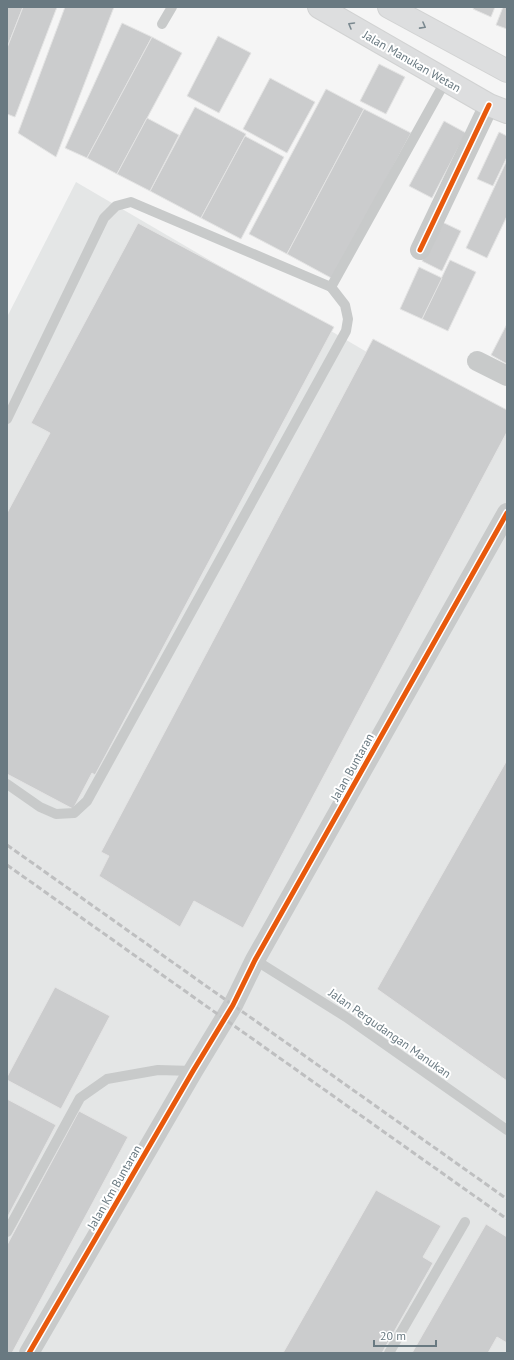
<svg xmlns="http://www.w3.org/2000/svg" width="514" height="1360" viewBox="0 0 514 1360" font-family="'PT Sans',sans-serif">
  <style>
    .built { fill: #e4e6e6 }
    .building { fill: #cbcccd; stroke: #e4e4e4 }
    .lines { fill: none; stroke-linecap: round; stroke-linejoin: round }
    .secondary-casing { stroke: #d1d2d2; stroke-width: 24 }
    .lane { stroke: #c8caca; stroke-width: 10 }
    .street { stroke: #c8caca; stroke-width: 20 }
    .secondary { stroke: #dddedf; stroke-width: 22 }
    .rail { stroke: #bebfc0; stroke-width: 3; stroke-dasharray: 6 3; stroke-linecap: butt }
    .cycleway-casing { stroke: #fff; stroke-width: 8 }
    .cycleway { stroke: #e8590c; stroke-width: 5 }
    .oneway { stroke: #7a888f }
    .labels { text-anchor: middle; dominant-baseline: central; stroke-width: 4; stroke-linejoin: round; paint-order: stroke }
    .street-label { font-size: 12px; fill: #697981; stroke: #fff }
  </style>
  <rect width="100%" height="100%" fill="#f5f5f5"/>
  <polygon class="built" points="76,182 507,434 507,1353 7,1353 7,317"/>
  <g class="building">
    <polygon points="7,7 23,7 7,48"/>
    <polygon points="23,7 57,7 15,117 7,114 7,48"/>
    <polygon points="65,7 114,7 56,157 18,133"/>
    <polygon points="474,7 495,7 491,17 473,9"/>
    <polygon points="503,7 507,7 507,29 496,25"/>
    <polygon points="122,23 152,37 87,158 65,148"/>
    <polygon points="218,36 251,53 219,113 187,96"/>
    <polygon points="152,37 182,53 117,174 87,158"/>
    <polygon points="379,64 405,77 386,114 360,101"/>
    <polygon points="270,78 315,102 287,153 243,129"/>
    <polygon points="326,89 364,109 287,254 249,234"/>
    <polygon points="195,107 246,134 201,218 150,191"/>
    <polygon points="364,109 411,133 333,279 287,254"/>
    <polygon points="147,118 179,135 150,191 117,174"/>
    <polygon points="444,121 466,133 432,198 409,186"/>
    <polygon points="499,132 507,136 507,157 493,186 477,179"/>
    <polygon points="245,136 284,157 241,239 201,218"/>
    <polygon points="507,160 507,216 487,258 466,248"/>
    <polygon points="440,221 461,231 442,271 422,261"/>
    <polygon points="138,223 334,327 95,775 92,773 73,809 7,774 7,513 50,433 31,423"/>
    <polygon points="450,260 476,272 448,331 422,319"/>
    <polygon points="419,267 442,278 422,319 400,309"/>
    <polygon points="507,324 507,364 491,355"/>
    <polygon points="373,339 507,410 507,432 243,928 194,901 180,927 99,876 109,856 101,852"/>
    <polygon points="507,760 507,1081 377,989"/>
    <polygon points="55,987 110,1016 61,1109 7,1080 7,1077"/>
    <polygon points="7,1099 56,1125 7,1218"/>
    <polygon points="79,1111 128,1137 12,1353 7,1353 7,1245"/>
    <polygon points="376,1190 441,1226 423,1257 433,1263 382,1353 283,1353"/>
    <polygon points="486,1224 507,1237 507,1343 497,1337 488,1353 412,1353"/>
  </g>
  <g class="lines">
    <defs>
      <g id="secondary">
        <polyline points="319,7 489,105 507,112"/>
        <polyline points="389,7 507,71"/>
      </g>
    </defs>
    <use href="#secondary" class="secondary-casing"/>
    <g class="lane">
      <polyline points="162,24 172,7"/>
      <polyline points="7,419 104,218 116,206 131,202 331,287"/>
      <polyline points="7,784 40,807 56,814 74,813 87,801 346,331 348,319 345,305 331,287 446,80"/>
      <polyline points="255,960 346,1017 507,1130"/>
      <polyline points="7,1232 80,1098 107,1079 158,1070 193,1071"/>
      <polyline points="389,1353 465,1222"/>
    </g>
    <g class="street">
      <polyline points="420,250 489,105"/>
      <polyline points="477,361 507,376"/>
      <polyline points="29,1353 193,1071 233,1005 255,960 507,513"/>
    </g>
    <use href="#secondary" class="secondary"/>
    <g class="rail">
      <polyline points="7,845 507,1199"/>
      <polyline points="7,865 507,1219"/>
    </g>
    <defs>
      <g id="cycleway">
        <polyline points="420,250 489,105"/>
        <polyline points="29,1353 193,1071 233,1005 255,960 507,513"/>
      </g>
    </defs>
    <use href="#cycleway" class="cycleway-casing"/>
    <use href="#cycleway" class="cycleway"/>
  </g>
  <defs><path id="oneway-chevron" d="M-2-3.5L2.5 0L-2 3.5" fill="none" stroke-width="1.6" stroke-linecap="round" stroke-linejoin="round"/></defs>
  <g class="oneway">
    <use href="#oneway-chevron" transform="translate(351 25) rotate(-150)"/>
    <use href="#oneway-chevron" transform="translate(423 26) rotate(29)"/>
  </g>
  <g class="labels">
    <g class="street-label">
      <text transform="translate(412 61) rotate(30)">Jalan Manukan Wetan</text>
      <text transform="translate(352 767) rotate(-61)">Jalan Buntaran</text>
      <text transform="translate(390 1033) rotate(35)">Jalan Pergudangan Manukan</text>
      <text transform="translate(114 1187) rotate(-60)">Jalan Km Buntaran</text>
    </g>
  </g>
  <rect width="514" height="1360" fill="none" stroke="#697981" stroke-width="16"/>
  <path d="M374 1340v6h62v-6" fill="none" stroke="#697981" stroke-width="2"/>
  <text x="380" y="1340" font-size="12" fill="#697981" stroke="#ffffff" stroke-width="3" paint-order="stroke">20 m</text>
</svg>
